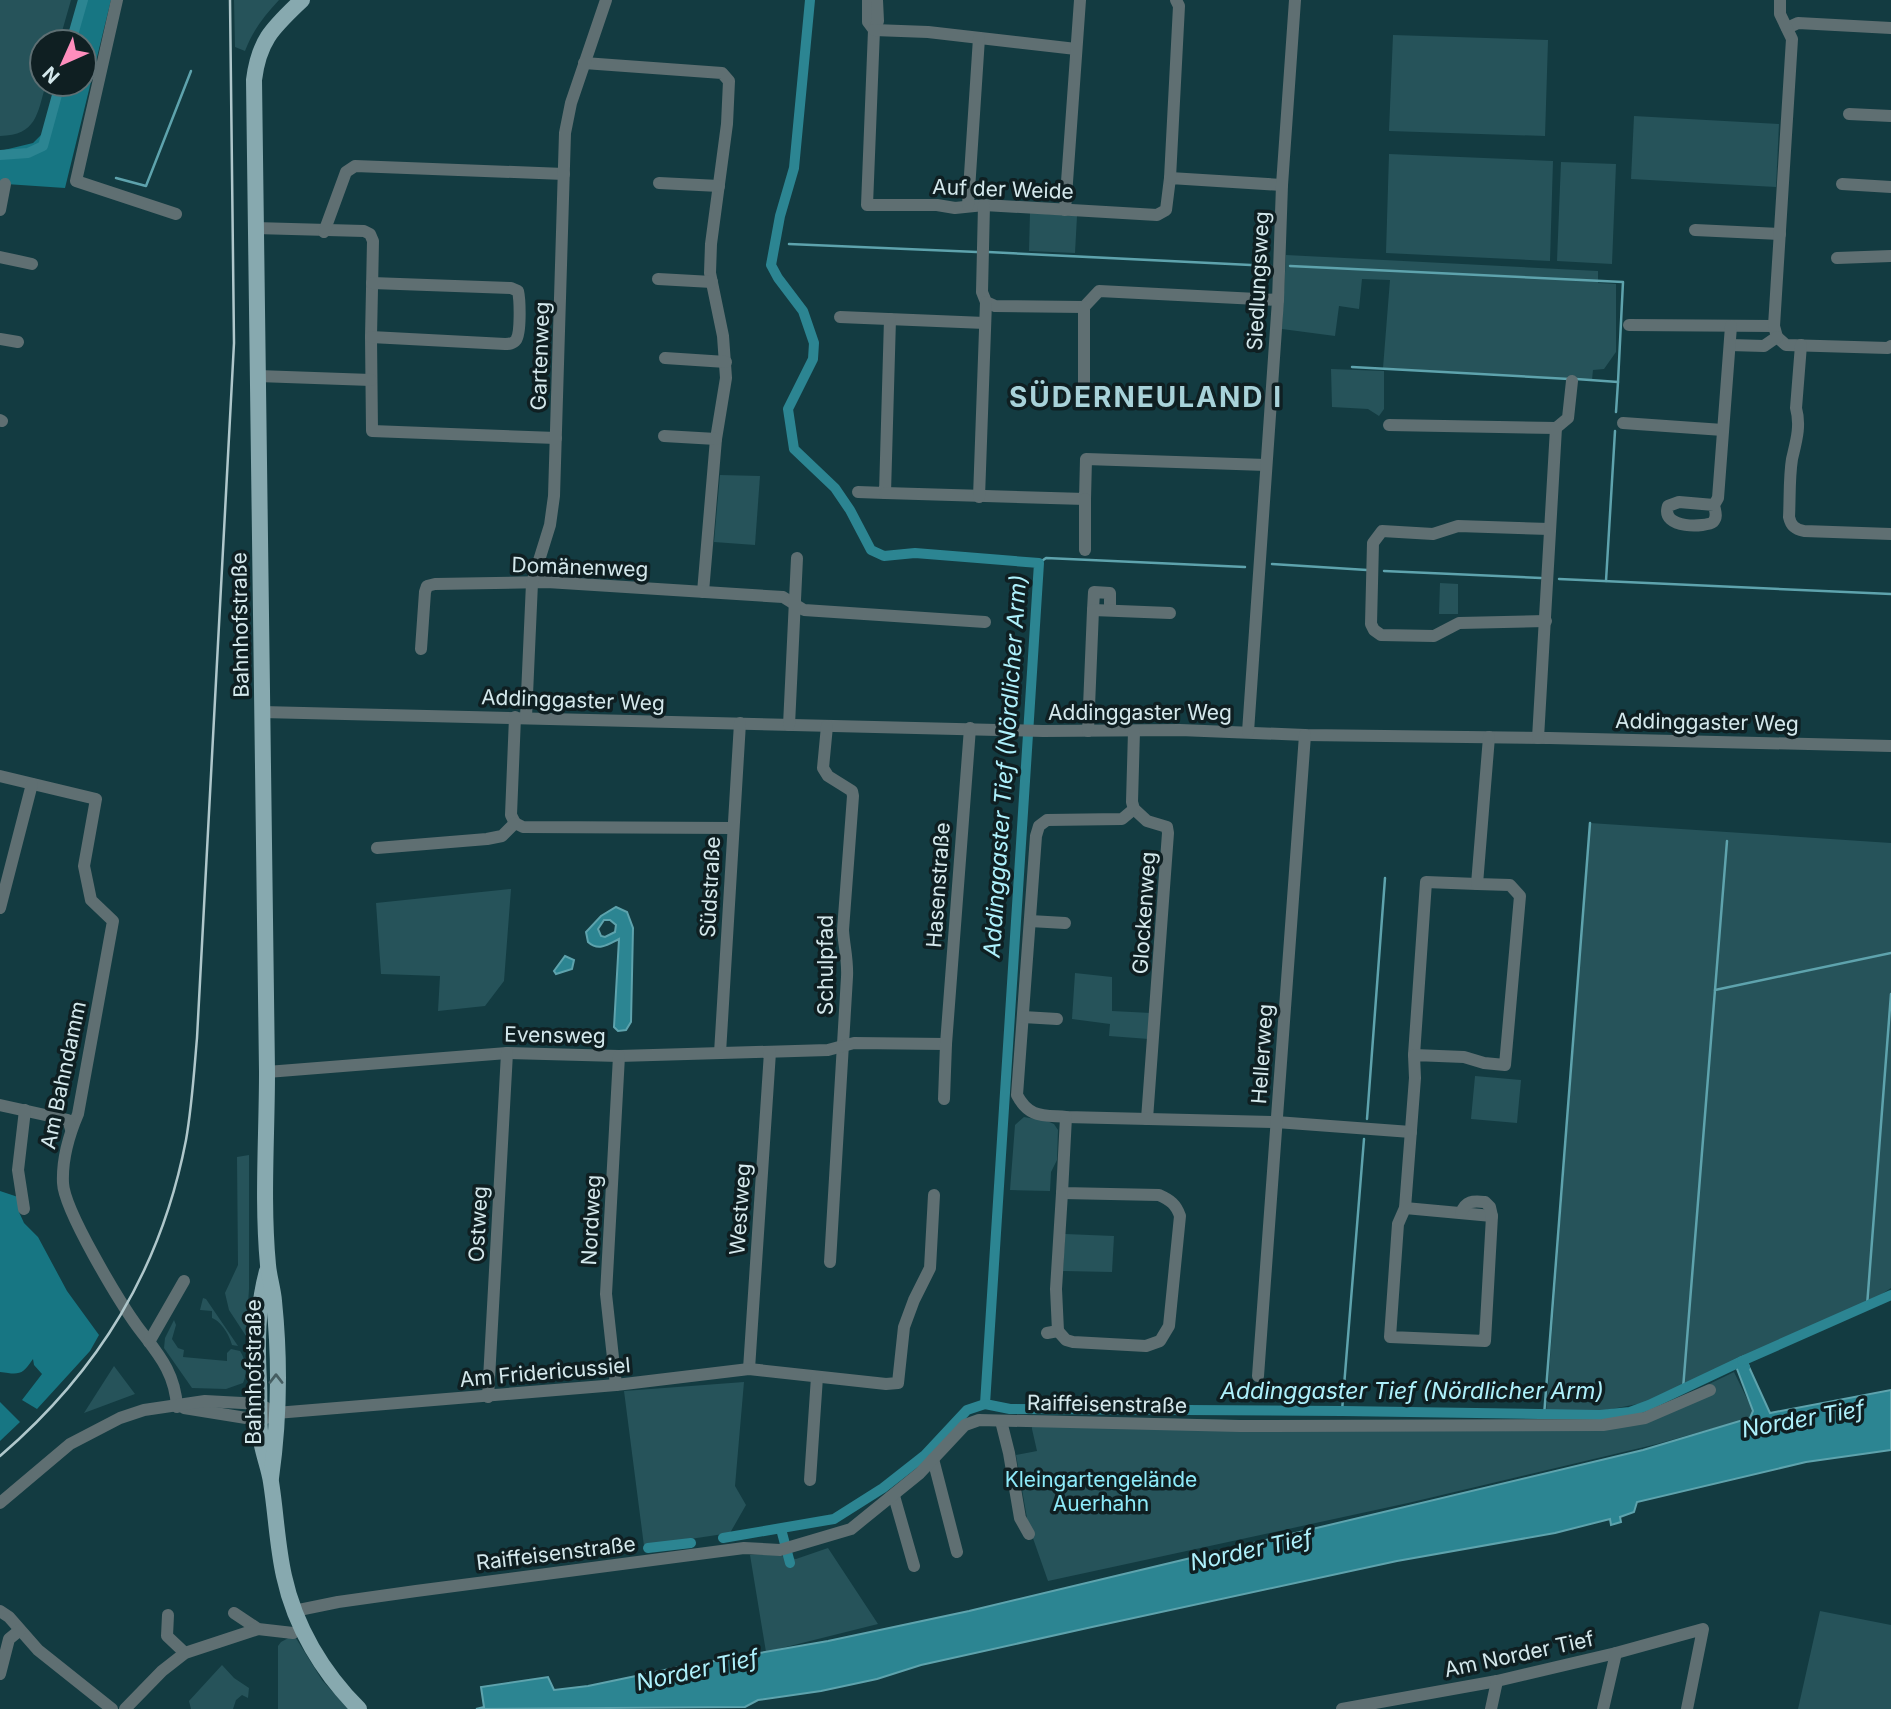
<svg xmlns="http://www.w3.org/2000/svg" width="1891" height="1709" viewBox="0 0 1891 1709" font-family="Inter,sans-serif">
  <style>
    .green { fill: #26535a }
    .forest { fill: #177683 }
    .water { fill: #2c8592; stroke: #5ea3ad; stroke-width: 2; fill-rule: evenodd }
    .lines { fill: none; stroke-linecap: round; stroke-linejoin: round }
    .stream { stroke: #5ea3ad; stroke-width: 2.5 }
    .canal { stroke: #2c8592; stroke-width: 10 }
    .minor { stroke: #5f6f72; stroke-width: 12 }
    .major { stroke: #87a9af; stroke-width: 16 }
    .rail { stroke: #afc7cb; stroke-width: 2.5 }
    .oneway { stroke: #455d61 }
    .labels { text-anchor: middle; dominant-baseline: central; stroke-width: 7; stroke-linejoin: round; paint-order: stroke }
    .street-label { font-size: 21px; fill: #d4e8ec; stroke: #0f1f22 }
    .park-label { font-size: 21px; fill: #8deaf9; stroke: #0f1f22 }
    .water-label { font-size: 23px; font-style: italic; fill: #aef1fc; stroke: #0f1f22 }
    .district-label { font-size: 28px; font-weight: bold; letter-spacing: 2px; fill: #a8d2d9; stroke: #0f1f22 }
  </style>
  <rect width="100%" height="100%" fill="#133b41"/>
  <g class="green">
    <path d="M0,0H71L59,42H42V84H46C37,114 37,135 0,136Z"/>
    <path d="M234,0H279C264,16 253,30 245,51L235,47Z"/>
    <polygon points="1393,35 1548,40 1545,136 1389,131"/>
    <polygon points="1634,116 1779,124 1776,187 1631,179"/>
    <polygon points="1389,154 1553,161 1550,261 1386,253"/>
    <polygon points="1561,162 1616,164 1612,264 1557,261"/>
    <polygon points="1030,213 1077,216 1075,253 1029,251"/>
    <polygon points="1286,255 1598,271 1598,283 1616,284 1616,352 1604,369 1593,370 1592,380 1383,368 1390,280 1362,279 1359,309 1339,306 1335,336 1282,329"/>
    <polygon points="1331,369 1384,371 1384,409 1379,416 1368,409 1332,407"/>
    <polygon points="720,475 760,476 755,545 714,542"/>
    <polygon points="1440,583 1458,584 1458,614 1439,614"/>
    <polygon points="1590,823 1891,843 1891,1288 1873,1300 1643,1403 1601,1411 1546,1412"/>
    <polygon points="511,889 504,981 485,1006 438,1011 440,976 381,974 376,903"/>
    <polygon points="1075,973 1112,977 1112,1011 1151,1013 1149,1039 1109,1036 1110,1024 1072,1019"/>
    <polygon points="1475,1076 1521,1080 1517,1123 1471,1119"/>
    <polygon points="1024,1117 1047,1121 1054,1124 1058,1130 1057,1160 1051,1172 1050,1191 1010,1190 1015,1125"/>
    <polygon points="249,1155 249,1289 246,1336 229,1310 225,1293 238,1265 237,1157"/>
    <polygon points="1065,1234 1114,1236 1112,1272 1063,1271"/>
    <path d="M203,1298L206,1299L238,1346L232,1345C230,1336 221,1321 212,1318V1311L200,1310Z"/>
    <path d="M174,1320L176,1325L172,1339L178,1348L184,1350L183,1357L227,1361V1353L231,1349L240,1351C246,1360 248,1373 243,1383L226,1389L192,1388L164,1348L165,1338Z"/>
    <polygon points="114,1366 135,1394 84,1413"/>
    <polygon points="1734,1372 1753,1411 1750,1418 1657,1444 1408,1503 1048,1581 1028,1524 1016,1455 1037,1451 1032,1429 1033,1415 1235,1420 1597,1422 1635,1417 1668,1404"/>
    <polygon points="744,1382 735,1486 746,1505 730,1533 644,1546 624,1391"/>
    <polygon points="828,1548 878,1624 766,1652 750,1555 772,1554 796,1559"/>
    <polygon points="1820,1611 1891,1625 1891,1709 1798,1709"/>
    <polygon points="294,1635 322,1680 348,1709 278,1709 278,1646 281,1642"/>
    <polygon points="222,1665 234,1678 249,1688 248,1698 242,1695 236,1700 233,1709 191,1709 189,1701"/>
  </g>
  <g class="forest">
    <polygon points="85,0 111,0 65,188 6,184 0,210 0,151 33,143 44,132 57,84 84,84 84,42 70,42"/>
    <path d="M0,1191L18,1197L19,1212L24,1223L38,1237L67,1291L99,1335L90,1351L37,1409L22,1400L42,1374L34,1365L33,1359C22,1375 20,1375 0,1372Z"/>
    <polygon points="0,1402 20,1422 0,1441"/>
  </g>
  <g class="water">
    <path d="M616,907L627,912L633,928L631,1022L626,1030L618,1031L614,1027L619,939C609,944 599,952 588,942L586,932L601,916ZM604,920H610L616,925L615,932L605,937L601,936L598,929Z"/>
    <polygon points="565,956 574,960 572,969 556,974 554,971"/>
    <polygon points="1744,1356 1770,1413 1891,1390 1891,1450 1806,1462 1637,1502 1634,1512 1620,1517 1621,1522 1611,1525 1610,1519 1555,1533 1397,1561 1092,1627 921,1665 877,1679 821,1691 758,1700 745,1707 476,1709 484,1707 481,1687 548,1677 554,1690 588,1686 674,1668 828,1641 969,1611 1643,1450 1750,1418 1753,1411 1734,1361"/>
  </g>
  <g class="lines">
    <g class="stream">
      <polyline points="116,178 146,186 191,71"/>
      <polyline points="789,244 977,252"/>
      <polyline points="988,252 1271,266"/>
      <polyline points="1290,266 1623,282 1618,382"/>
      <polyline points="1352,367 1569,379"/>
      <polyline points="1576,379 1618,382 1616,412"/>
      <polyline points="1039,563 1046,558 1245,567"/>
      <polyline points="1272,564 1367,570"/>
      <polyline points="1384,571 1541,578"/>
      <polyline points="1559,579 1891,594"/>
      <polyline points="1606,581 1615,431"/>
      <polyline points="1715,990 1727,841"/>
      <polyline points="1367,1119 1385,878"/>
      <polyline points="1867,1306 1891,994"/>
      <polyline points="1683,1389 1715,990 1891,953"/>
      <polyline points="1342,1411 1364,1139"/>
      <polyline points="1544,1416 1590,823"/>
    </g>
    <g class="canal">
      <polyline points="810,0 794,168 780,216 771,265 778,278 803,311 814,343 813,359 788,409 794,449 835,488 850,510 871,550 884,556 915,553 1039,563 985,1404 1010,1409 1342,1411 1600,1415 1630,1412 1649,1405 1742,1361 1745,1367"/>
      <polyline points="71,42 83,0"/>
      <polyline points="0,155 28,153 43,146 60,84"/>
      <polyline points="1742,1361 1891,1295"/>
      <polyline points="781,1529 790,1563"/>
      <polyline points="723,1538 834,1519 883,1488 925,1455 967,1410 985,1404"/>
      <polyline points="648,1548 691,1543"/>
    </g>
    <g class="minor">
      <polyline points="117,0 76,181 176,214"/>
      <polyline points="868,0 868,22 874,30"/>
      <polyline points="877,0 878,21 874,30 867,205 937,205 955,208 984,205 1157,215 1166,210 1170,178 1282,185"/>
      <polyline points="1787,28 1798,23 1891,28"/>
      <polyline points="874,30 928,32 1076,49"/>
      <polyline points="584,63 722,73 729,81 727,124 711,244 710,273 723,336 726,378 716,439 703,592"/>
      <polyline points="1849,114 1891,116"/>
      <polyline points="1170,178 1179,6 1176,0"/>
      <polyline points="659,183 719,186"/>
      <polyline points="1842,184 1891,187"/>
      <polyline points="968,205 979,38"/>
      <polyline points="984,205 982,292 986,302 995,306 1084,307 1099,291 1278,300"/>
      <polyline points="0,210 5,184"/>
      <polyline points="1065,210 1080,0"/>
      <polyline points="255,228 364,231 370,234 373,241 371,337 372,431 556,438"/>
      <polyline points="1695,230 1780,234"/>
      <polyline points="324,232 346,172 355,166 564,174"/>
      <polyline points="0,257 32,264"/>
      <polyline points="1837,258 1891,256"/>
      <polyline points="658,279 712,282"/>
      <polyline points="1084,307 1084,392"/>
      <polyline points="840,317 985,323"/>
      <polyline points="1629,325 1774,326"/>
      <path d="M371,337L505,344C509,344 513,344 516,340C521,333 520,300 518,291L511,288L372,283"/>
      <polyline points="1777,337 1774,326 1792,39 1780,14 1780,0"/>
      <polyline points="1777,337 1786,345 1888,348 1891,346"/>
      <polyline points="0,339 18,342"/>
      <polyline points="1730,345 1764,346 1777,337"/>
      <path d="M1801,345L1796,408C1801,426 1796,442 1792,459C1789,478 1790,498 1789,517C1791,526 1795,529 1804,531L1891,534"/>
      <polyline points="665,358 726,362"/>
      <polyline points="258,376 371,380"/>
      <polyline points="0,420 2,421"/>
      <polyline points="1623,423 1723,430"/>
      <polyline points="1389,425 1556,428 1568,418 1572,381"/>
      <polyline points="664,436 716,439"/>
      <polyline points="858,492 885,493 890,319"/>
      <polyline points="885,493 1085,499 1086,459 1266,465"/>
      <polyline points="979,497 986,302"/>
      <polyline points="1085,499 1085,550"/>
      <path d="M1714,505L1679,502L1668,506C1660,530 1707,527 1713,522C1718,517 1715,511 1714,505L1718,498L1731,326"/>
      <polyline points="1093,610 1094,592 1110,593 1110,610"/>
      <polyline points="1546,621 1459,623 1434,636 1381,635 1374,630 1371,624 1373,543 1382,531 1433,534 1458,526 1549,529"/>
      <polyline points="421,649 425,592 427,586 435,584 547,582 783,597 804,610 985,622"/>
      <polyline points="262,712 1043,731 1180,730 1305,735 1549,738 1891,746"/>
      <polyline points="515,717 511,815 515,823"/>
      <polyline points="526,717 532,583 550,525 554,496 565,133 571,103 606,0"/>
      <polyline points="789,725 797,558"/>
      <path d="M827,726L823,768L828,776L852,791L853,796L843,930C844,946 848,960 847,977L830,1262"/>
      <polyline points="1088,731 1093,610 1170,613"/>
      <polyline points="1134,731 1132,802 1134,809 1147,821 1167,827 1168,833 1147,1119"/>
      <polyline points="1248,732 1278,300 1282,185 1295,0"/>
      <polyline points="1538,738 1556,428"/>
      <path d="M0,776L96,799L84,866L91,900L113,921L78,1114C69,1135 62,1160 63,1183C64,1210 119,1301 137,1326C157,1353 175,1371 177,1407"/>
      <path d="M1134,809L1122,819L1047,820L1039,826L1036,836L1017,1095C1029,1118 1043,1115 1066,1117L1276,1122L1411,1132"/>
      <polyline points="377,848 487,839 502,836 515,823 523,827 733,828"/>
      <polyline points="0,908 32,784"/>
      <polyline points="1030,921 1065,923"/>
      <polyline points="1023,1017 1057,1019"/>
      <polyline points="720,1053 740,723"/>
      <polyline points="1414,1055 1426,882 1477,884"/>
      <polyline points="267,1072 507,1053 619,1056 828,1050 854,1043 946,1044"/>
      <polyline points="944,1099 946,1044 970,728"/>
      <polyline points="0,1105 68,1120 71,1129"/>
      <polyline points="1405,1208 1492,1216"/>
      <polyline points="24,1209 18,1170 25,1110"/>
      <path d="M1461,1213C1466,1200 1473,1201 1485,1202L1490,1207L1492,1216L1485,1341L1390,1337L1398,1224L1405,1208L1415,1078L1414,1055L1464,1057L1484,1063L1505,1065L1520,896L1510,885L1477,884L1489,737"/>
      <path d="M1058,1331L1066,1340L1073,1342L1146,1346L1160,1341L1169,1326L1180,1216C1176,1204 1170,1200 1159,1195L1062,1193L1066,1117"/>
      <polyline points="1047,1333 1058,1331 1056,1289 1062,1193"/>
      <polyline points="149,1342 184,1281"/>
      <polyline points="749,1369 770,1052"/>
      <polyline points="1258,1376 1305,735"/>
      <polyline points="616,1385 606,1294 619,1056"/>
      <polyline points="488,1397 507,1053"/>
      <polyline points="184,1408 246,1418 266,1418"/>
      <polyline points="276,1413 616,1385 749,1369 886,1384 898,1383 904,1327 914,1300 930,1268 934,1195"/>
      <polyline points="1001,1421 1009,1453 1020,1518 1029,1534"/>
      <polyline points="933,1459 957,1552"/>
      <polyline points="810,1480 817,1377"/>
      <polyline points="894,1496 914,1566"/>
      <polyline points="0,1503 70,1444 120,1418 144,1410 205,1401 259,1404 276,1413"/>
      <polyline points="0,1611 9,1617 38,1650 112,1709"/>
      <polyline points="294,1611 338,1602 416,1591 744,1548 780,1550 851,1529 920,1473 965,1425 979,1420 1240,1426 1603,1425 1645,1418 1710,1390"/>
      <polyline points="234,1613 258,1629 293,1633"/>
      <polyline points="168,1615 167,1636 185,1653"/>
      <polyline points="0,1674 9,1639 20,1630"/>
      <polyline points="125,1709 162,1671 185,1653 258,1629"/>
      <polyline points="1342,1709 1497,1681 1616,1653 1703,1629 1687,1709"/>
      <polyline points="1491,1709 1497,1681"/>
      <polyline points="1603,1709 1616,1653"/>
    </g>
    <g class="major">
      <path d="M267,1271C257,1308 257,1344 259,1382C260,1401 258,1421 261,1440C263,1454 269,1468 271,1482C276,1513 277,1545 284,1576C295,1627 323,1673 359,1709"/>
      <path d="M271,1478C279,1421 280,1359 274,1301C273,1289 269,1277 268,1265C262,1201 267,1136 267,1072L254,80C259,39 274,27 302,0"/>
    </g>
    <path class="rail" d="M0,1456C99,1371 161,1269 186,1140C192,1106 194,1072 197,1038L234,343L230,0"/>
  </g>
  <defs><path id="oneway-chevron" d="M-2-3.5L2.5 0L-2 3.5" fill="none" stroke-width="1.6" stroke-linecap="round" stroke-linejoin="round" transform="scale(1.75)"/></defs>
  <use class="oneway" href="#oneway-chevron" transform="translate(276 1379) rotate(-90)"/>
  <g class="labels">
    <g class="street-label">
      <text transform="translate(1003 189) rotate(2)">Auf der Weide</text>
      <text transform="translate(1258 281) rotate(-87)">Siedlungsweg</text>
      <text transform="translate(540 356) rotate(-88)">Gartenweg</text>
      <text transform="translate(580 567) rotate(2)">Domänenweg</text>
      <text transform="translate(240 625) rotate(-91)">Bahnhofstraße</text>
      <text transform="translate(573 700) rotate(2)">Addinggaster Weg</text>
      <text x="1140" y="712">Addinggaster Weg</text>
      <text transform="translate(1707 722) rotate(1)">Addinggaster Weg</text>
      <text transform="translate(938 885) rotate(-86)">Hasenstraße</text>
      <text transform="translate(710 887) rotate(-87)">Südstraße</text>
      <text transform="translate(1144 913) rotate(-86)">Glockenweg</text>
      <text transform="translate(825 965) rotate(-90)">Schulpfad</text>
      <text transform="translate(555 1035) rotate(1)">Evensweg</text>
      <text transform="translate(1262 1054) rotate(-86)">Hellerweg</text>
      <text transform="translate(63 1075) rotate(-78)">Am Bahndamm</text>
      <text transform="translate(740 1209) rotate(-86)">Westweg</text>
      <text transform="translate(591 1220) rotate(-87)">Nordweg</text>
      <text transform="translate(478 1224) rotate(-87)">Ostweg</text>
      <text transform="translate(253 1372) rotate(-90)">Bahnhofstraße</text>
      <text transform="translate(545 1372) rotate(-5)">Am Fridericussiel</text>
      <text transform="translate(1107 1404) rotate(1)">Raiffeisenstraße</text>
      <text transform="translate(556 1553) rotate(-7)">Raiffeisenstraße</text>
      <text transform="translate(1519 1654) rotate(-12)">Am Norder Tief</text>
    </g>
    <g class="park-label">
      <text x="1101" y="1479">Kleingartengelände<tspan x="1101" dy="24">Auerhahn</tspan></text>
    </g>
    <g class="water-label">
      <text transform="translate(1005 766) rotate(-86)">Addinggaster Tief (Nördlicher Arm)</text>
      <text x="1412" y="1391">Addinggaster Tief (Nördlicher Arm)</text>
      <text transform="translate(1803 1419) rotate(-10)">Norder Tief</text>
      <text transform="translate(1251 1550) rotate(-12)">Norder Tief</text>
      <text transform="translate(697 1670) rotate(-12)">Norder Tief</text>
    </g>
    <g class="district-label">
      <text x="1146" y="397">SÜDERNEULAND I</text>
    </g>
  </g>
  <g transform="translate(63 63) rotate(225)"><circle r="33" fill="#0f1f22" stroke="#5e6f73" stroke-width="2"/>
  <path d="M0-5L12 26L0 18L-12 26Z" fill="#fe8ebd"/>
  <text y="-10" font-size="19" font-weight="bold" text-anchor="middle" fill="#d4e8ec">N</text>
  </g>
</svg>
